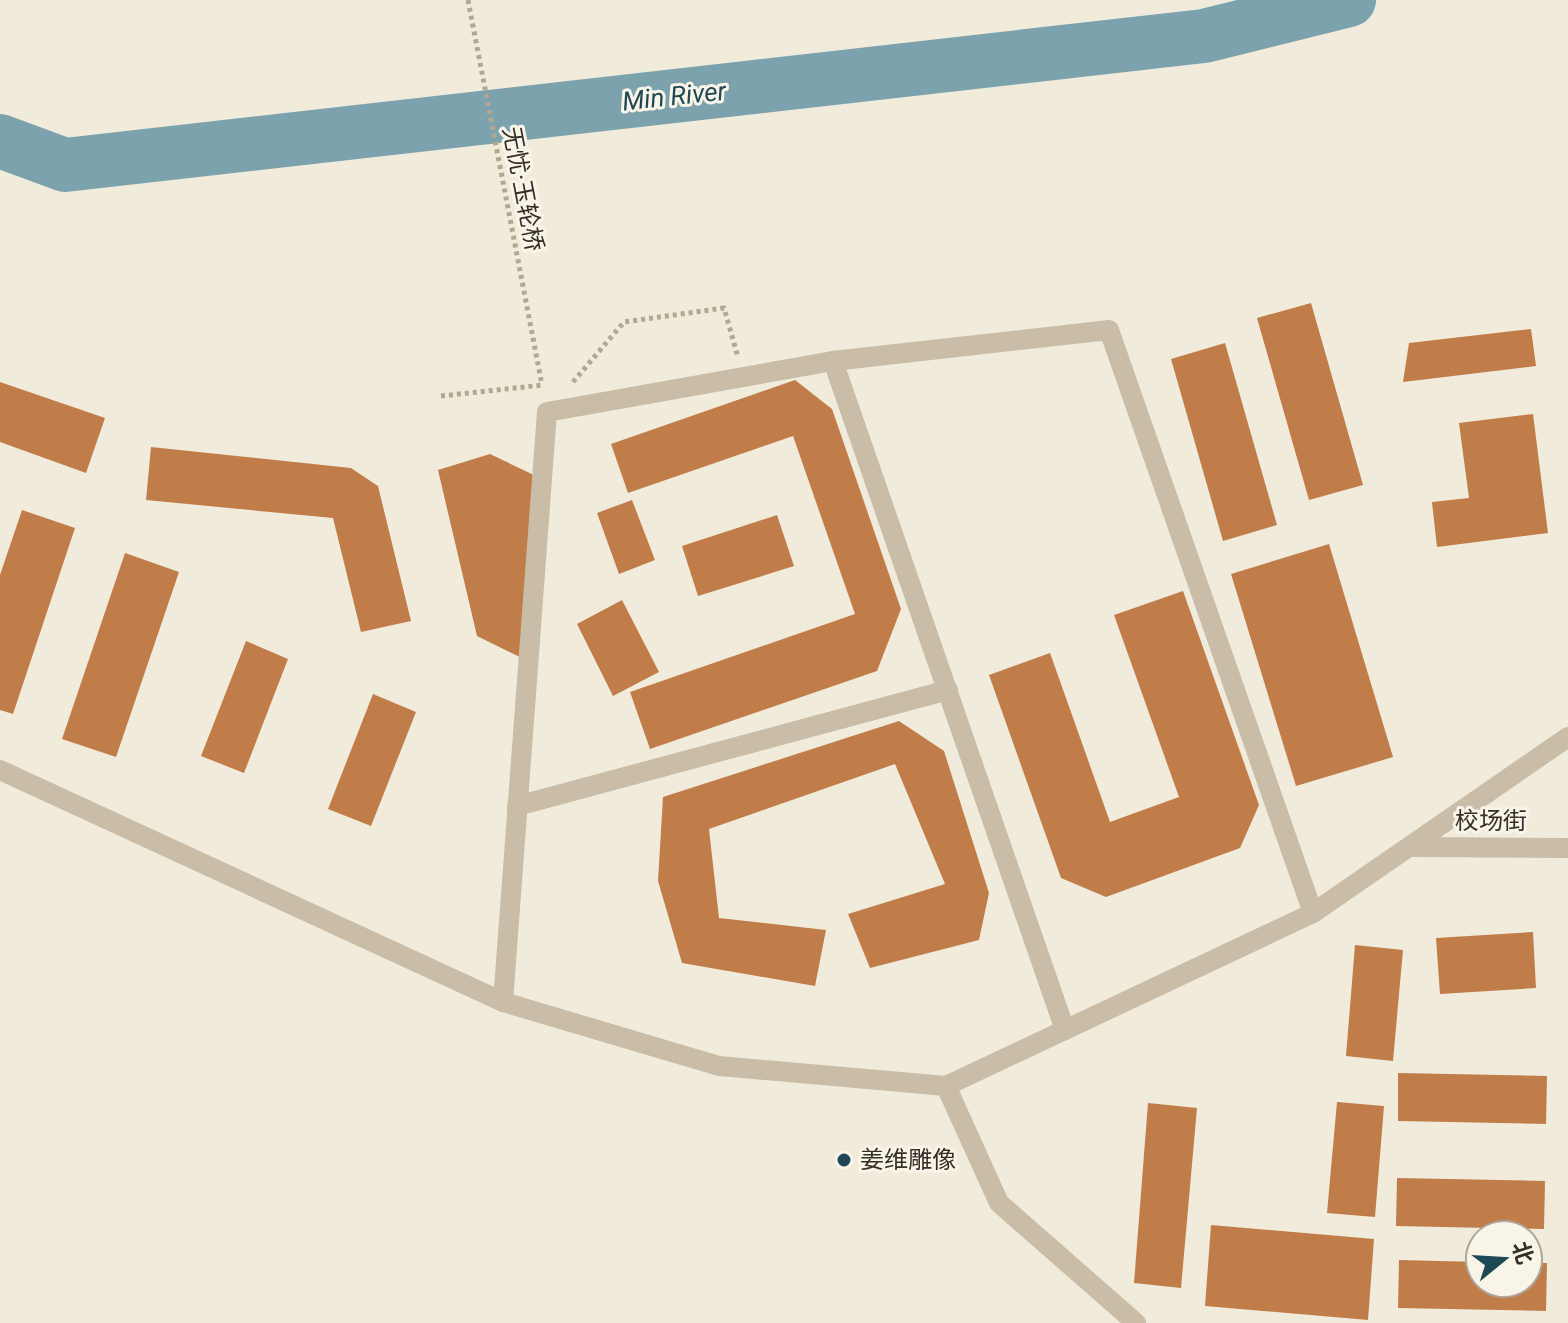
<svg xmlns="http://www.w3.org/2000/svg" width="1568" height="1323" viewBox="0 0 1568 1323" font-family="Roboto,'Noto Sans SC',sans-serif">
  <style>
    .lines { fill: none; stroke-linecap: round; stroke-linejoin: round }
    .river { stroke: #7ba2ad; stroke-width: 54 }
    .building { fill: #c17d49 }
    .path { stroke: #b4a792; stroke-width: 5; stroke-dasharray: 4 4; stroke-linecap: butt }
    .minor { stroke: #c9bda8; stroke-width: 20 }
    .poi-dot { fill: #1f4855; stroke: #f9f4e8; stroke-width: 3 }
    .labels { text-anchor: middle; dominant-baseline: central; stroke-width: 6; stroke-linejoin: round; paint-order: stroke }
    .street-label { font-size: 24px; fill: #352f28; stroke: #f9f4e8 }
    .poi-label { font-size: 24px; fill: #352f28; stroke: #f9f4e8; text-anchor: start }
    .water-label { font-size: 26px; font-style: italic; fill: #1f4855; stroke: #f9f4e8 }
  </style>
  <rect width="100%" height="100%" fill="#f1ebdb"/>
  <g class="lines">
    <polyline class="river" points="0,141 65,165 1204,36 1349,0"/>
  </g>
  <g class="building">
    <polygon points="1311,303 1363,485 1309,500 1257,318"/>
    <polygon points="1531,329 1536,366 1403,382 1409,343"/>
    <polygon points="1225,343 1277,525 1223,541 1171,359"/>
    <polygon points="795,380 832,409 901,609 877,671 650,749 630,692 855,614 793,436 628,493 611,444"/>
    <polygon points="0,382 105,418 86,473 0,442"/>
    <polygon points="1533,414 1548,533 1437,547 1432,502 1469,498 1459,423"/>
    <polygon points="151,447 351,468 378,486 411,621 361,632 333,518 146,500"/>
    <polygon points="490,454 538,477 522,658 477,636 438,470"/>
    <polygon points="632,500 655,560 619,574 597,513"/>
    <polygon points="22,510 75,528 13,714 0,710 0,575"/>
    <polygon points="777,515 794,566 698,596 682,546"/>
    <polygon points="1329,544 1393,757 1296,786 1231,574"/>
    <polygon points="125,553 179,572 116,757 62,739"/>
    <polygon points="1183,591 1259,805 1240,848 1106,897 1061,878 989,675 1050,653 1110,822 1179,797 1114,615"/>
    <polygon points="622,600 659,672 613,696 577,624"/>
    <polygon points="246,641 288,659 244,773 201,756"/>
    <polygon points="373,694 416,712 371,826 328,809"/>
    <polygon points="899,721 944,751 989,893 979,940 870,968 848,914 945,884 895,764 709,829 719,918 826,930 815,986 682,963 658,881 663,797"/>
    <polygon points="1533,932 1536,988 1440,994 1436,938"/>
    <polygon points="1355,945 1403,950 1393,1061 1346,1056"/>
    <polygon points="1398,1073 1547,1076 1546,1124 1398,1121"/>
    <polygon points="1337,1102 1384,1106 1375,1217 1327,1213"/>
    <polygon points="1148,1103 1197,1108 1181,1288 1134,1283"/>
    <polygon points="1397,1178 1545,1181 1544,1229 1396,1226"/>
    <polygon points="1211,1225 1374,1239 1368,1320 1205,1306"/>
    <polygon points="1399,1260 1480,1262 1480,1283 1528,1283 1528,1263 1547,1263 1546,1311 1398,1308"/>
  </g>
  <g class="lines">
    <g class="path">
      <polyline points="468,0 542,385"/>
      <polyline points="573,382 624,322 724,308 738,357"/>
      <polyline points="441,396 543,385"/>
    </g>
    <g class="minor">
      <polyline points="833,361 1065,1030"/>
      <polyline points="0,770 503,1002 719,1066 946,1086 1313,913 1568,737"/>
      <polyline points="517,806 948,690"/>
      <polyline points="1414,847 1568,848"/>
      <polyline points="503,1002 547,412 833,361 1109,330 1313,913"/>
      <polyline points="946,1086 999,1203 1136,1323"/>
    </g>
  </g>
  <circle class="poi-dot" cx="844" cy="1160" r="8"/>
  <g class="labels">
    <g class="street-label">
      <text transform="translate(523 189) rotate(79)">无忧·玉轮桥</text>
      <text x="1491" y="821">校场街</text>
    </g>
    <g class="poi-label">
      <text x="860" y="1160">姜维雕像</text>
    </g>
    <g class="water-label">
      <text transform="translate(674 96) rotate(-6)">Min River</text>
    </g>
  </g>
  <g transform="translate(1504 1259) rotate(72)"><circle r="38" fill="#f9f4e8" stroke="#aba59b" stroke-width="2"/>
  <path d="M0-6L14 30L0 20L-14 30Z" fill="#1f4855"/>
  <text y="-12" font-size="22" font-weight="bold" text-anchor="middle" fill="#352f28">北</text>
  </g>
</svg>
